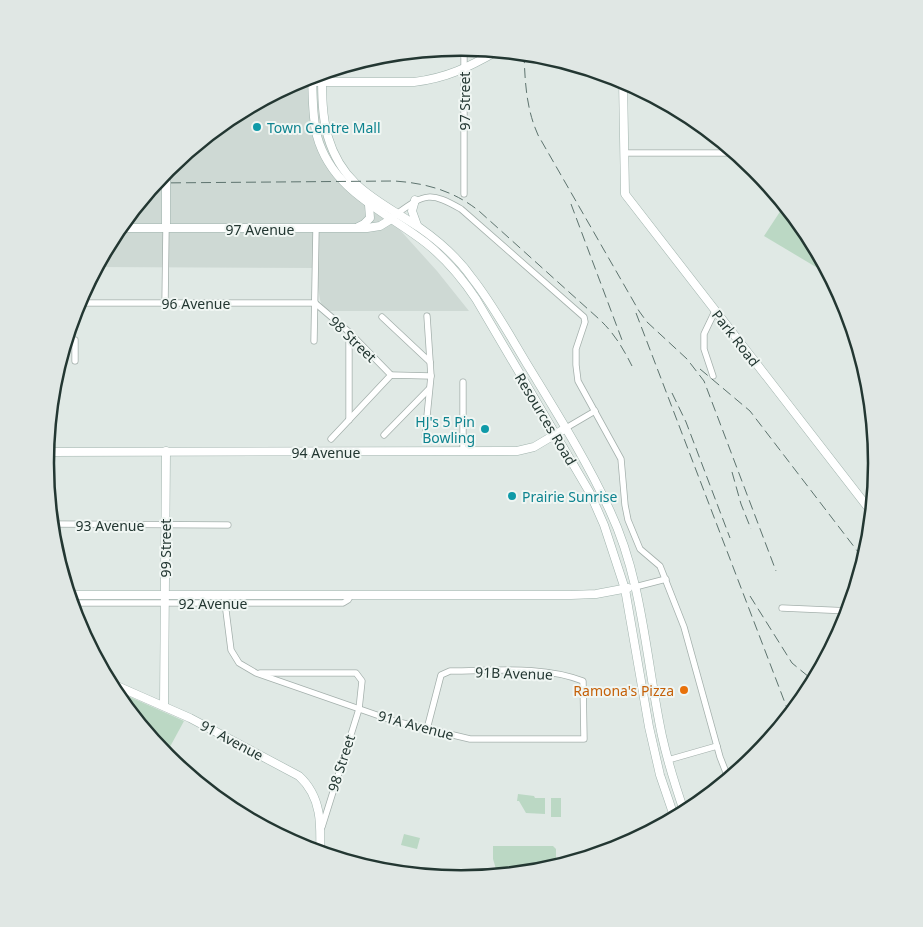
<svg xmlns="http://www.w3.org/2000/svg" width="923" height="927" viewBox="0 0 923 927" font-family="'Noto Sans',sans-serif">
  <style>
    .built { fill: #ced9d4 }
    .green { fill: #bbd8c4 }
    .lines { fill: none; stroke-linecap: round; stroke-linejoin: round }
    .street-casing { stroke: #a4b0ac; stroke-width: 7 }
    .secondary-casing { stroke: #a0b3ad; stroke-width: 9 }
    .street { stroke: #fff; stroke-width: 5.5 }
    .secondary { stroke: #fff; stroke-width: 8 }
    .rail { stroke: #5d736e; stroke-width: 1; stroke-dasharray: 10 5; stroke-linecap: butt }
    .culture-dot { fill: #0f9aa8; stroke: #f0f6f3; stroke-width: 2 }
    .food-dot { fill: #e8710a; stroke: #f0f6f3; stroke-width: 2 }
    .labels { text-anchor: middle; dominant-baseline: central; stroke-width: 4; stroke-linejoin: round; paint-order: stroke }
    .street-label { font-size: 14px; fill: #233732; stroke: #f0f6f3 }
    .culture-label { font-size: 14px; fill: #0d838f; stroke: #f0f6f3; text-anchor: start }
    .food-label { font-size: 14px; fill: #c56008; stroke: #f0f6f3; text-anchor: end }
    .rim { fill: none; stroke: #233732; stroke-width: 2.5 }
  </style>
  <rect width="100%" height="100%" fill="#e0e9e5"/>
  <polygon class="built" points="322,73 327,135 354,181 343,181 391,220 437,271 469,311 324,311 320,300 315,268 97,267 115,232 167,169 230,117 302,79"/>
  <g class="green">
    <polygon points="785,204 808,232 831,276 764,236"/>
    <polygon points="112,689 184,721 165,756 115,695"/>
    <polygon points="518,794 534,796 535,798 545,798 545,814 526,813 519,801 517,801"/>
    <rect x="551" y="798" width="10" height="19"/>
    <polygon points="404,834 420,838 417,849 401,845"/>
    <polygon points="493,846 553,846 556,849 556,868 542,872 498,876 493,859"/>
  </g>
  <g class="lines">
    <defs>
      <g id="street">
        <polyline points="624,153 737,153"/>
        <polyline points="464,194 464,47"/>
        <path d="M398,213C425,193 431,192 461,209L584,317L585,322L576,349V365L578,381L621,459L625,505L628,520L640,549L660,566L684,627L720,757L729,780"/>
        <polyline points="77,303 315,303"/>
        <polyline points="165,303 166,228"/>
        <polyline points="315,303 349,332 391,375"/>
        <polyline points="382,317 430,362"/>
        <polyline points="349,332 349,420"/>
        <polyline points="75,340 75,361"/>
        <polyline points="314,341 316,229"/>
        <polyline points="713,376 704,349 704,334 715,311"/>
        <polyline points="463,382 463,451"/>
        <polyline points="566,428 595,411"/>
        <polyline points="384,435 429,389"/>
        <polyline points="425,436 431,376 427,316"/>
        <polyline points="331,439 391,375 431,376"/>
        <polyline points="51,524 228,525"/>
        <polyline points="635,587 666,579"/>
        <path d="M224,595L231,650L239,663L256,673L394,721L470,739H584L583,681C541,665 494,671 450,671L441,675L427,729"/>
        <polyline points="71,603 343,603 348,600 351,595"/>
        <polyline points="782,608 850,611"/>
        <polyline points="260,673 356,673 362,681 359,709 322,827"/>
        <polyline points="668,760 717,746"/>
      </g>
      <g id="secondary">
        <path d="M322,73C322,94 322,116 328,137C343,188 380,201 420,228C440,242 458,258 472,278C494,306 511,338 530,369C558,415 587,461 610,511C643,581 646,661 662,736C668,763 676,788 685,814"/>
        <path d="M312,76C313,96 312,116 317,136C332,191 385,211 426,243C446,259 462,278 476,299L590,493L604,525L625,589L649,727L660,775L675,819"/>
        <polyline points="623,80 625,194 873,514"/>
        <path d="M296,82H414C447,78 469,67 497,51"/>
        <polyline points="415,200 412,211 417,225"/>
        <polyline points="358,227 364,224 370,218 369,205"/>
        <polyline points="118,228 367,228 380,226 393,218"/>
        <polyline points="166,228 166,171"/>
        <polyline points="46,452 517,451 534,447 566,428"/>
        <polyline points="68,595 571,595 596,594 628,588"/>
        <path d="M108,682L190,718L299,776C322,797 321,825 320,854"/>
        <polyline points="164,705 166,451"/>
      </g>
    </defs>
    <use href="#street" class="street-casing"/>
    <use href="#secondary" class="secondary-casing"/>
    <use href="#street" class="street"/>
    <use href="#secondary" class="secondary"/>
    <g class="rail">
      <path d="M524,53C525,82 526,108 538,135L639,311L647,322L687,359L704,381L776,571"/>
      <path d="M156,183L394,181C426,183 454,191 479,211L599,319C614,333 623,348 632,366"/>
      <polyline points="571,204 622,340"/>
      <polyline points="636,313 790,716"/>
      <polyline points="700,369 750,411 865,561"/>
      <polyline points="672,393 686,422 730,538"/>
      <polyline points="732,472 741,504 751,529"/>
      <polyline points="750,596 792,663 815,682"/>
      <polyline points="773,735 774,736"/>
    </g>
  </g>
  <g class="culture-dot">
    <circle cx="257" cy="127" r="5"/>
    <circle cx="485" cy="429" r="5"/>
    <circle cx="512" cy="496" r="5"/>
  </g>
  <circle class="food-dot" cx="684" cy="690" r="5"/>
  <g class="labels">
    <g class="street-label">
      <text transform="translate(464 101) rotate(-90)">97 Street</text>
      <text x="260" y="229">97 Avenue</text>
      <text x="196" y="303">96 Avenue</text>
      <text transform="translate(736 338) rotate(52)">Park Road</text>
      <text transform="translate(353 339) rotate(44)">98 Street</text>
      <text transform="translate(546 419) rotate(59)">Resources Road</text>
      <text x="326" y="452">94 Avenue</text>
      <text x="110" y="525">93 Avenue</text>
      <text transform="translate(165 548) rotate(-90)">99 Street</text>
      <text x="213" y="603">92 Avenue</text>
      <text transform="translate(514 673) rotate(2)">91B Avenue</text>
      <text transform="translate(416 725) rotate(15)">91A Avenue</text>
      <text transform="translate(232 740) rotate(28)">91 Avenue</text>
      <text transform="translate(341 763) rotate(-72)">98 Street</text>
    </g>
    <g class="culture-label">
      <text x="267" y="127">Town Centre Mall</text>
      <text x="475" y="421" text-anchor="end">HJ's 5 Pin<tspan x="475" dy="16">Bowling</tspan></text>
      <text x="522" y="496">Prairie Sunrise</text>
    </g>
    <g class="food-label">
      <text x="674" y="690">Ramona's Pizza</text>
    </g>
  </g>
  <path d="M0 0H923V927H0ZM54 463a407 407 0 1 1 814 0a407 407 0 1 1-814 0Z" fill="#e0e7e4" fill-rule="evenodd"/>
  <path class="rim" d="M54 463a407 407 0 1 1 814 0a407 407 0 1 1-814 0Z"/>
</svg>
